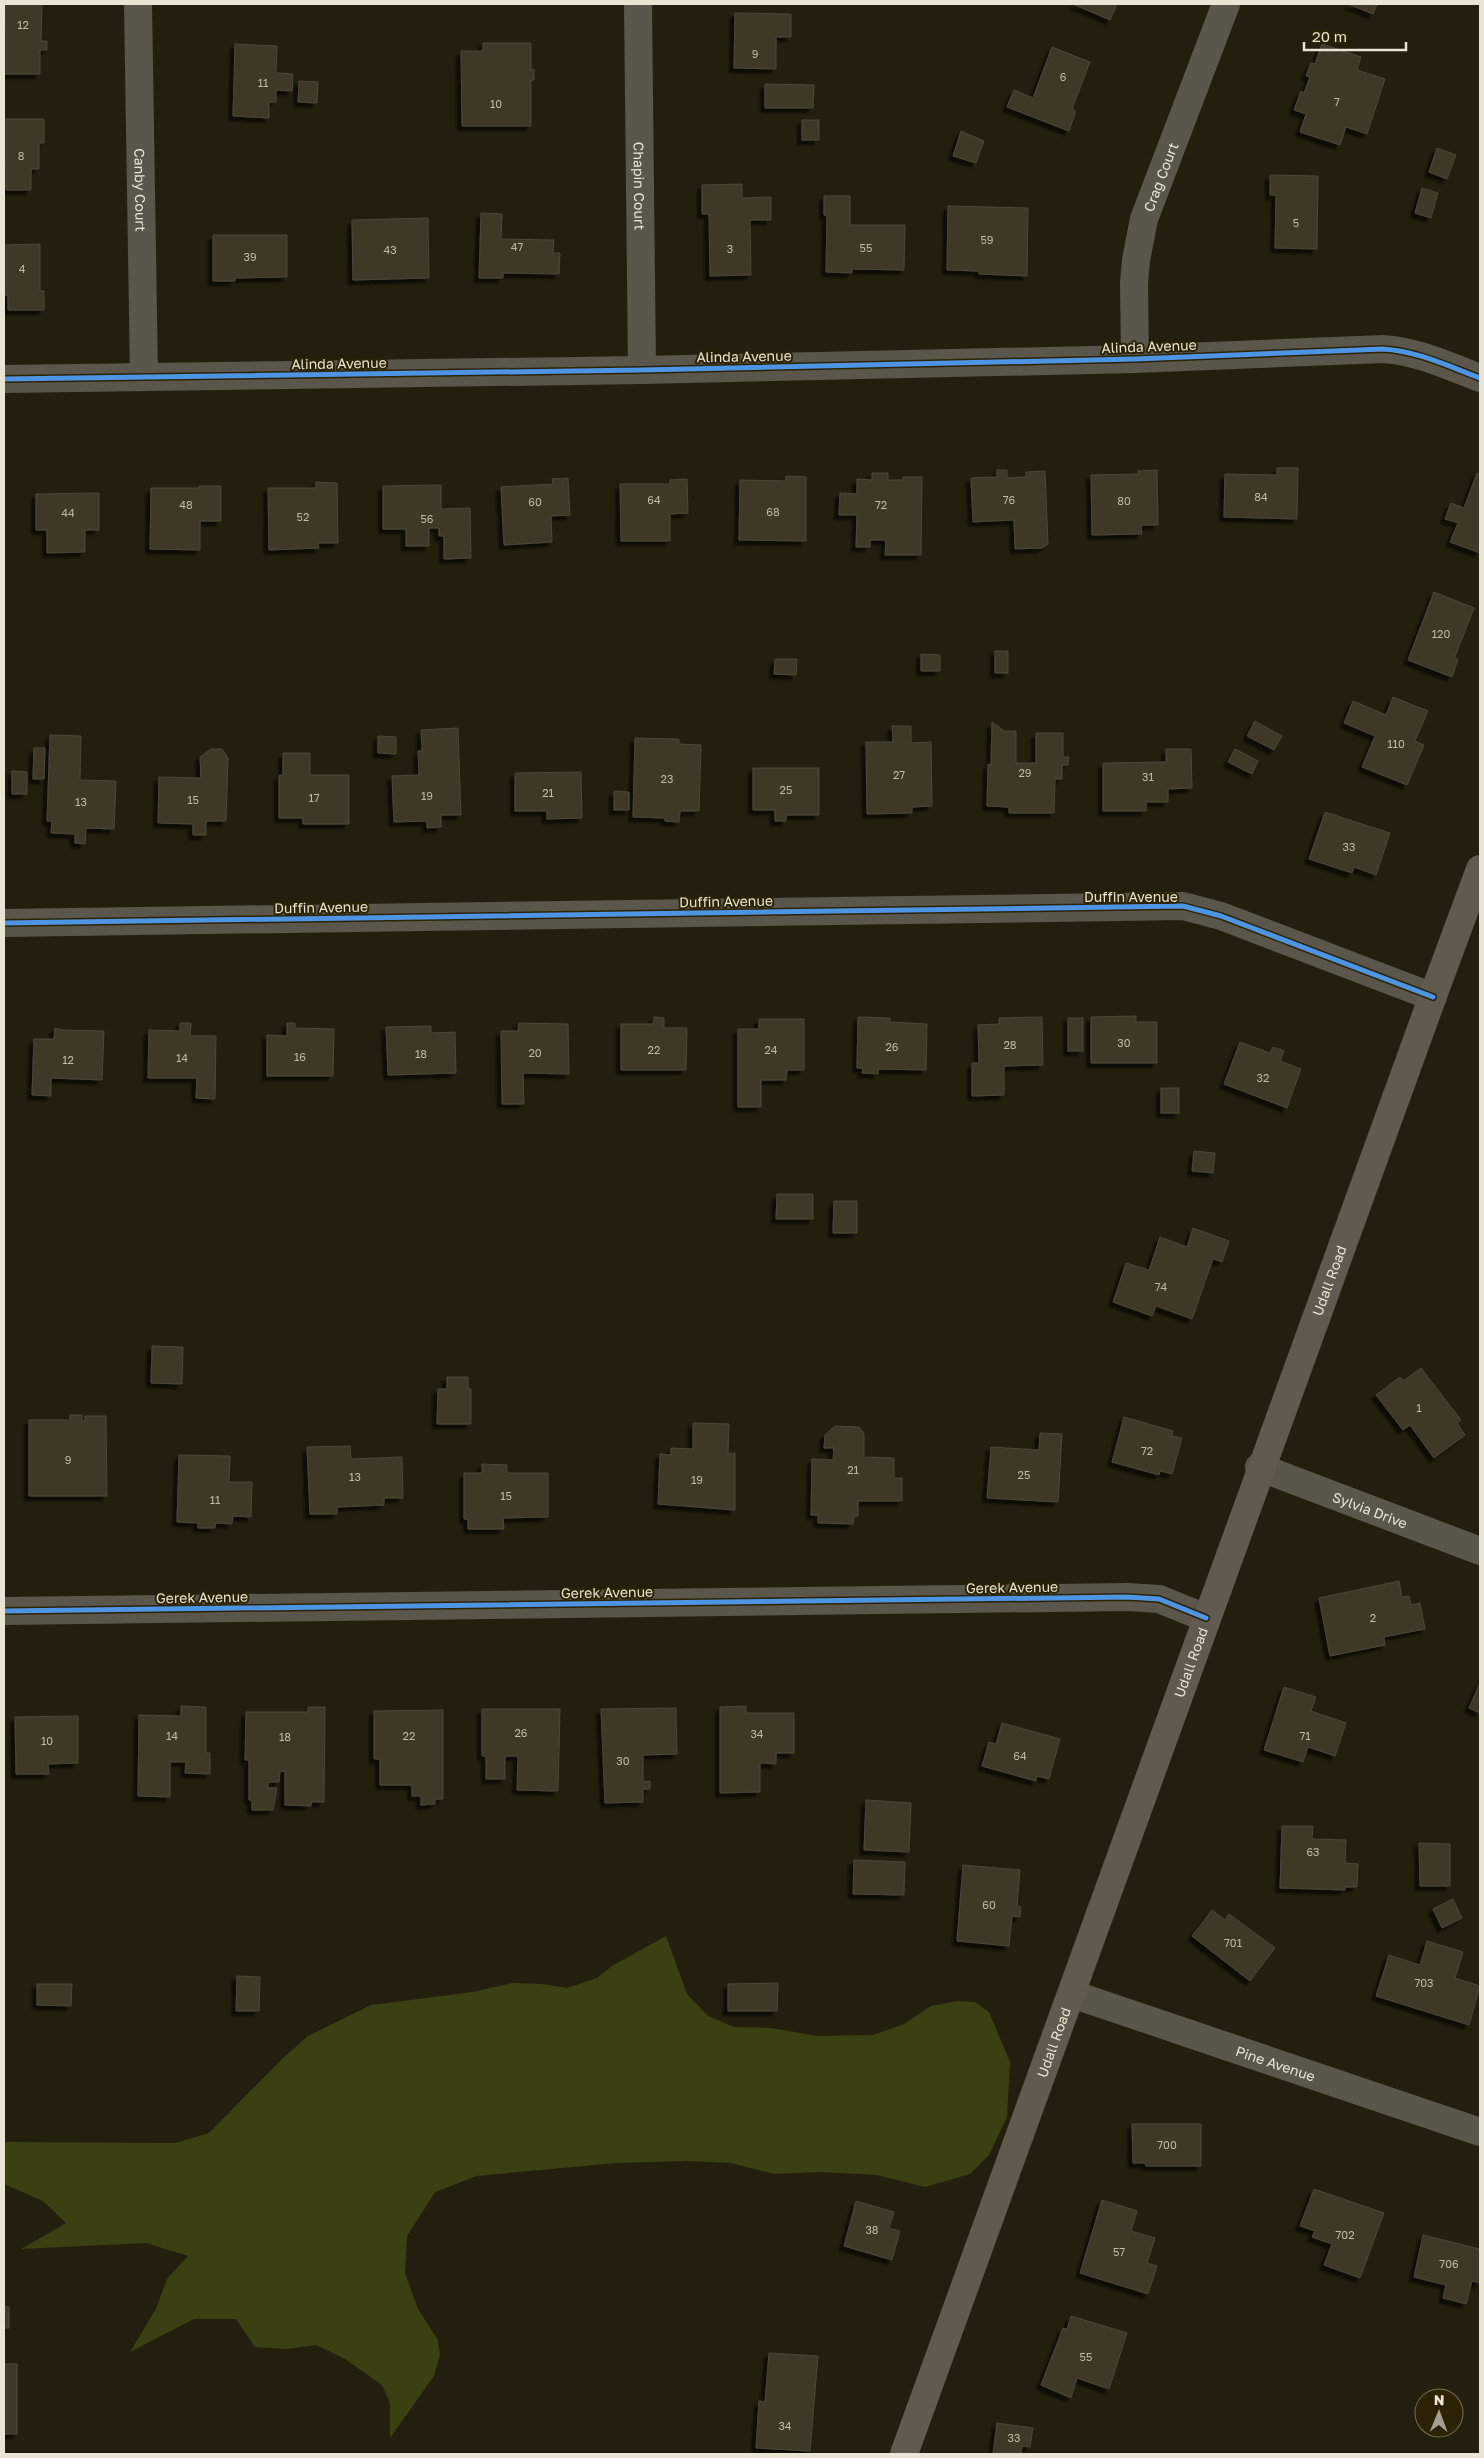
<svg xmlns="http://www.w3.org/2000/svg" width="1484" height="2458" viewBox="0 0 1484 2458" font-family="'Golos Text',sans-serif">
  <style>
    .green { fill: #3a4011 }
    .building { fill: #413828; stroke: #4c4639; filter: url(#shadow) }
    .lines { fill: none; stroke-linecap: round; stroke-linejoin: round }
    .minor { stroke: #5a564b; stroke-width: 28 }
    .secondary { stroke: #605a4f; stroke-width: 28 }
    .cycleway-casing { stroke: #2c2306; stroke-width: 8 }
    .cycleway { stroke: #4d94e3; stroke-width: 5 }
    .labels { text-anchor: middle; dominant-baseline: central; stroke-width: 4; stroke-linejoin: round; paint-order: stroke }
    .number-label { font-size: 11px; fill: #bfb9a8 }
    .street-label { font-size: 14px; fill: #e9e4d3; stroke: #2c2306 }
  </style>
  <defs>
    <filter id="shadow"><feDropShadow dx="-4.5" dy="4.5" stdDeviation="1" flood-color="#0009"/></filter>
  </defs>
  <rect width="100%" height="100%" fill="#241e0e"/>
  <polygon class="green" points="666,1936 687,1994 708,2016 734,2027 771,2028 818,2036 873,2035 904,2024 931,2006 957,2001 975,2002 989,2012 1010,2062 1007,2117 989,2155 970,2174 925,2187 877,2175 821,2172 774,2174 731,2163 688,2161 617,2163 477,2176 435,2192 407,2236 405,2273 418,2309 438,2340 440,2355 434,2376 390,2438 390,2403 382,2385 345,2359 316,2345 287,2349 255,2347 236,2319 194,2319 130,2352 156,2309 167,2279 188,2256 146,2243 21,2249 66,2223 43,2201 4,2184 4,2142 175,2143 209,2133 283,2058 308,2036 371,2005 473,1992 512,1983 542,1984 567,1988 597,1978 612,1966"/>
  <g class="building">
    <polygon points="5,4 42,4 41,41 47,41 47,50 40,50 40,74 4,74"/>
    <polygon points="1073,4 1117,4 1110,20"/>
    <polygon points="1348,4 1377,4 1373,14"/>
    <polygon points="735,13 791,14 791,37 776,37 776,69 734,68"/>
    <polygon points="483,43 531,43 531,70 534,69 534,80 531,80 531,126 462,126 461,51 483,51"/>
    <polygon points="235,44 277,46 276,73 293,74 292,91 276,90 276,102 269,102 269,118 233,116"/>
    <polygon points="1322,44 1361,57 1357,70 1385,79 1367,134 1346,127 1340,145 1300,132 1306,114 1294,110 1301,91 1304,93 1310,77 1306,76 1311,63 1315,64"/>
    <polygon points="1052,47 1090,62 1072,109 1076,111 1069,131 1007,107 1014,90 1033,98"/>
    <polygon points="299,81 318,82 317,103 298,102"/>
    <polygon points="765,84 814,85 813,108 765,108"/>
    <polygon points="4,119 44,119 44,143 39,143 39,169 31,169 31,190 6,190 6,168 4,168"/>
    <rect x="802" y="120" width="17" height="20"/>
    <polygon points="961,131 984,141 976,163 953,156"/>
    <polygon points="1437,148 1456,155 1447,179 1429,172"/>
    <polygon points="1270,175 1318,176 1317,249 1275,248 1276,195 1270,195"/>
    <polygon points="742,184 742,198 771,197 771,220 750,220 751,275 710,276 709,214 702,214 702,185"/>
    <polygon points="1422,188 1438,193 1431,218 1415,213"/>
    <polygon points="824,196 850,196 850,225 905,225 904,270 852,269 852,273 826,272 827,215 824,215"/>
    <polygon points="948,206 1028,208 1027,276 979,274 979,271 947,270"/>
    <polygon points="481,213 502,214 501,239 554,240 553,253 560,253 559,274 503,273 503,278 479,278"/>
    <polygon points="428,218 429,278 353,280 352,220"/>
    <polygon points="213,235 287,235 287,277 235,278 235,281 213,281"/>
    <polygon points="40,244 40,291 44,291 44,310 8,310 8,295 4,295 4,245"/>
    <polygon points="1277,468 1298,468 1297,519 1224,517 1225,474 1277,475"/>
    <polygon points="997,470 1007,470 1007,478 1026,477 1026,472 1045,471 1048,544 1042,548 1015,549 1014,520 973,522 971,478 997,477"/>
    <polygon points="1157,470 1158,525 1141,525 1142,534 1092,535 1091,475 1138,474 1138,471"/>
    <polygon points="872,473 888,473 888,480 903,480 903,477 922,477 921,555 885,555 886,540 870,540 870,547 856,547 857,515 839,515 840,493 857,494 857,479 872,480"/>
    <polygon points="1477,473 1480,474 1480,553 1450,542 1458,523 1445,519 1451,503 1464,508"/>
    <polygon points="786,476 806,477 806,541 739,540 740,480 786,481"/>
    <polygon points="568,478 570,515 551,516 552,542 504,545 501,487 553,484 552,479"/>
    <polygon points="687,479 688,513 670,514 670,541 621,541 620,484 670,484 670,480"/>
    <polygon points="316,482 337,483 338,543 318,543 319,548 269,550 268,488 316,488"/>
    <polygon points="441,485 441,509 470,508 471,558 444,559 444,536 439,536 439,528 429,528 429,546 406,546 406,529 383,529 383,486"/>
    <polygon points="199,486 221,486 221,521 200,521 200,550 150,549 151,488 199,488"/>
    <polygon points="99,493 99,530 85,530 85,552 47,553 47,530 36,530 36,494"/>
    <polygon points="1434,592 1474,608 1454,659 1458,659 1452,677 1408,660"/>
    <rect x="995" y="651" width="13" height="22"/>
    <polygon points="921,654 940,655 940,671 921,671"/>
    <polygon points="775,659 797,659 796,675 774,674"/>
    <polygon points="1393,697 1428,711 1415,741 1424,745 1407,785 1362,767 1375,736 1344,723 1353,701 1386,715"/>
    <polygon points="1255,721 1282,736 1274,750 1247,736"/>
    <polygon points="992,722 1004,731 1016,731 1016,763 1036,763 1036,733 1063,733 1063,757 1069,757 1068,765 1062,765 1062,779 1055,779 1054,813 1009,813 1009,807 987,806 988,764 991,765"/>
    <polygon points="892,726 911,726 911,743 931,742 932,806 912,807 912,813 867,814 866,742 893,742"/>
    <polygon points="458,728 461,815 441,815 441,827 427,828 427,821 394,822 392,776 419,775 418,751 422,751 421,730"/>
    <polygon points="50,735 81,736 80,780 116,781 114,829 86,828 85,844 75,843 75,834 51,833 52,821 47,821"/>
    <polygon points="378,736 396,737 396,754 378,753"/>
    <polygon points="635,738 679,739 679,744 701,745 699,811 680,811 679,822 665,821 665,818 633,817"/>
    <polygon points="34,748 45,748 44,779 33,779"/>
    <polygon points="211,749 222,749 228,758 226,821 206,821 206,835 193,835 193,824 158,823 159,777 201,778 200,757"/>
    <polygon points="1166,749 1191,749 1192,788 1168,789 1168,802 1146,802 1146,811 1103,811 1103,763 1166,762"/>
    <polygon points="1235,749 1258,761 1252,774 1228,762"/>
    <polygon points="283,753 310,753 310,775 349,775 349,824 303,824 303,818 279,818 279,775 283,775"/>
    <polygon points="753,768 819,768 819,815 786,815 786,821 775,821 775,810 753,810"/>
    <polygon points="12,771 27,772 27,794 12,794"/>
    <polygon points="581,772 582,818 547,819 547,811 515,811 515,773"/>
    <polygon points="614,791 629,792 629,810 614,810"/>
    <polygon points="1325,812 1390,833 1376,875 1354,867 1352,873 1309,859"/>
    <polygon points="1136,1016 1136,1022 1157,1022 1157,1063 1091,1063 1091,1017"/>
    <polygon points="654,1017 664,1018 664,1028 687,1028 686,1070 621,1070 621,1024 653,1024"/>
    <polygon points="858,1017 890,1018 890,1022 927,1024 926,1070 878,1069 878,1074 862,1073 863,1068 857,1068"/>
    <polygon points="1042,1017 1043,1065 1004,1066 1004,1095 972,1096 972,1063 979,1063 978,1025 999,1024 999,1018"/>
    <rect x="1068" y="1018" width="15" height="33"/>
    <polygon points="759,1019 804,1019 804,1070 787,1070 786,1080 761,1080 761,1107 738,1107 738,1029 759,1029"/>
    <polygon points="180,1023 191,1023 190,1036 216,1036 215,1099 196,1098 197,1078 148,1078 149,1030 180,1031"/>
    <polygon points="287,1023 295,1023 295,1028 334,1029 333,1076 267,1076 267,1035 287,1036"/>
    <polygon points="519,1023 568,1024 569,1074 523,1073 524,1104 502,1104 501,1031 518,1031"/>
    <polygon points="431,1026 431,1033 455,1032 456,1073 388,1075 386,1027"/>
    <polygon points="55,1028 63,1030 104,1031 102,1080 51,1078 51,1096 32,1095 34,1039 54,1039"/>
    <polygon points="1240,1042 1270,1053 1273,1047 1284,1051 1280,1061 1301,1069 1287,1108 1224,1084"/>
    <rect x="1161" y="1088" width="18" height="25"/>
    <polygon points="1194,1151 1215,1153 1213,1173 1192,1171"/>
    <polygon points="777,1194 813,1194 813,1219 776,1219"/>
    <polygon points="834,1201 857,1201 857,1233 833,1233"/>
    <polygon points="1193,1228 1229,1241 1222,1262 1213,1259 1192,1319 1156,1306 1152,1316 1113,1302 1126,1263 1149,1270 1160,1237 1187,1247"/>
    <polygon points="152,1346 183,1347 182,1384 151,1383"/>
    <polygon points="1421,1368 1461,1420 1457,1423 1465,1435 1434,1458 1410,1425 1403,1430 1376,1395 1400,1377 1403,1381"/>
    <polygon points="447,1377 468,1377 468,1389 471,1389 471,1424 437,1424 438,1389 447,1389"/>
    <polygon points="70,1415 82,1415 82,1421 85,1421 85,1416 106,1416 107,1496 29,1496 29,1420 70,1420"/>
    <polygon points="1124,1417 1173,1431 1172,1436 1182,1438 1172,1474 1160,1471 1159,1475 1112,1462"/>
    <polygon points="693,1423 729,1424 728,1454 735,1453 735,1510 658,1504 660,1454 671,1455 671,1448 693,1449"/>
    <polygon points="835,1426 859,1427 864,1433 864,1457 894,1458 894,1478 902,1478 902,1501 858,1501 858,1516 854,1516 853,1524 818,1523 818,1515 811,1515 812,1459 833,1460 834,1448 824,1448 825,1435"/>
    <polygon points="1040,1433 1062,1434 1058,1502 987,1498 991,1447 1039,1450"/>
    <polygon points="350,1446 351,1459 402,1457 403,1498 384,1498 384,1505 337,1507 337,1514 310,1514 307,1447"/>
    <polygon points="179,1455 230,1456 229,1482 252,1482 251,1517 233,1516 232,1524 215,1523 215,1528 198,1528 198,1523 177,1522"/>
    <polygon points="482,1464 507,1465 507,1473 548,1473 548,1517 503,1518 504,1529 468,1529 468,1519 464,1519 464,1473 482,1473"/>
    <polygon points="1399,1581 1402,1597 1409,1596 1411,1605 1420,1603 1425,1629 1384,1637 1385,1645 1330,1656 1319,1598"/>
    <polygon points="1480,1683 1480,1713 1469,1708"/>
    <polygon points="1284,1687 1316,1697 1311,1711 1346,1723 1335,1756 1308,1747 1303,1762 1264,1750"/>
    <polygon points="181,1706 206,1707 206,1753 210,1753 210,1774 185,1773 186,1762 170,1762 170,1797 138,1796 139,1715 181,1716"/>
    <polygon points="746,1706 746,1713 794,1713 794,1753 776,1753 776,1764 760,1763 760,1792 720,1793 720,1707"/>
    <polygon points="308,1707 325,1707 324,1802 311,1802 311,1806 285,1805 285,1771 280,1771 279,1782 268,1782 268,1788 277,1788 273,1810 252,1810 252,1800 249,1800 249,1760 245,1760 246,1712 308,1712"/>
    <polygon points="676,1708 677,1754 643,1755 643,1782 650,1781 650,1789 643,1789 643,1802 605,1803 601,1709"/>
    <polygon points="482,1709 560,1709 558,1791 517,1790 518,1756 505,1756 505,1779 486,1779 486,1756 482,1756"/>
    <polygon points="443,1710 443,1799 435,1799 435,1804 421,1805 421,1796 412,1796 412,1785 380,1785 380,1759 374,1759 374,1711"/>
    <polygon points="78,1716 78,1763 48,1764 49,1774 16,1774 15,1717"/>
    <polygon points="1002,1723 1060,1739 1049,1779 1037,1776 1036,1781 982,1766 989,1742 996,1744"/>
    <polygon points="866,1800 911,1803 909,1852 864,1850"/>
    <polygon points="1282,1826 1313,1826 1312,1839 1346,1840 1345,1863 1358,1864 1357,1887 1345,1887 1345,1890 1280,1888"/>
    <polygon points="1419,1843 1450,1844 1450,1886 1420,1886"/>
    <polygon points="854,1860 905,1862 904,1895 853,1894"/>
    <polygon points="963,1865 1020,1870 1017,1906 1021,1907 1020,1917 1012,1916 1009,1946 957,1941"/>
    <polygon points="1453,1899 1462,1918 1442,1928 1433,1909"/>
    <polygon points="1212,1910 1225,1920 1229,1914 1275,1948 1250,1981 1192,1936"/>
    <polygon points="1427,1941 1463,1952 1455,1978 1480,1986 1469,2025 1376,1996 1389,1955 1420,1965"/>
    <polygon points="237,1976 260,1977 259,2011 236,2011"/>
    <polygon points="778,1983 777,2011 728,2011 728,1984"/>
    <polygon points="37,1984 72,1984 71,2006 37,2005"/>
    <polygon points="1132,2124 1201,2124 1201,2166 1146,2166 1145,2163 1133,2163"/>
    <polygon points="1314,2189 1384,2213 1360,2278 1324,2265 1332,2244 1312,2237 1315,2231 1300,2226"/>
    <polygon points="1102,2200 1137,2211 1131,2231 1155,2238 1147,2263 1157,2266 1148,2294 1080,2273"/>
    <polygon points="856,2201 894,2212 889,2228 900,2231 892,2260 844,2246"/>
    <polygon points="1423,2235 1480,2249 1480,2283 1472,2281 1466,2304 1443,2298 1446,2285 1414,2277"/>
    <rect x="4" y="2307" width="5" height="21"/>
    <polygon points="1071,2316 1127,2333 1109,2389 1077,2378 1071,2398 1041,2385 1063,2328 1067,2329"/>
    <polygon points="769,2353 818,2356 810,2451 756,2448 759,2401 765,2402"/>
    <rect x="4" y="2364" width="13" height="70"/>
    <polygon points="997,2423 1033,2428 1030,2447 1022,2446 1021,2454 993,2454"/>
  </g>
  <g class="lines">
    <g class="minor">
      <path id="s1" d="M138,4L144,377"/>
      <path id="s2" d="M638,4L642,370"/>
      <path id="s3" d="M1135,359L1134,283L1136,260L1144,219L1226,4"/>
      <path d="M4,379L642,370L1135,359L1383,349C1417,351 1448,366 1480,378"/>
      <polyline points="4,923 1183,906 1221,916 1433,997"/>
      <path id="s4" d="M1259,1467L1480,1551"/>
      <polyline points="4,1611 1127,1597 1159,1599 1206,1618"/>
      <path id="s5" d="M1072,1994L1480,2132"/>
    </g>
    <path class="secondary" id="s6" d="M904,2454C1096,1926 1284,1396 1480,869"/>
    <defs>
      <g id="cycleway">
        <path d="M4,379L642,370L1135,359L1383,349C1417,351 1448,366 1480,378"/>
        <polyline points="4,923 1183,906 1221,916 1433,997"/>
        <polyline points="4,1611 1127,1597 1159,1599 1206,1618"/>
      </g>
    </defs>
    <use href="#cycleway" class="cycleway-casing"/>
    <use href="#cycleway" class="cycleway"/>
  </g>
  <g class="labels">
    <g class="number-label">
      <text x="23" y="24">12</text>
      <text x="755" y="53">9</text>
      <text x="1063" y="76">6</text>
      <text x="263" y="82">11</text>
      <text x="1337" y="101">7</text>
      <text x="496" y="103">10</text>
      <text x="21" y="155">8</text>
      <text x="1296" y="222">5</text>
      <text x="987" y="239">59</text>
      <text x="517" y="246">47</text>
      <text x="866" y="247">55</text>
      <text x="730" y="248">3</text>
      <text x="390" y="249">43</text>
      <text x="250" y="256">39</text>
      <text x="22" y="268">4</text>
      <text x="1261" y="496">84</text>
      <text x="654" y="499">64</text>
      <text x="1009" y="499">76</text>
      <text x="1124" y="500">80</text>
      <text x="535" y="501">60</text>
      <text x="186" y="504">48</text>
      <text x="881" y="504">72</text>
      <text x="773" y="511">68</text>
      <text x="68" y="512">44</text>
      <text x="303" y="516">52</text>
      <text x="427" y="518">56</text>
      <text x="1441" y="633">120</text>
      <text x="1396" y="743">110</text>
      <text x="1025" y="772">29</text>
      <text x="899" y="774">27</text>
      <text x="1148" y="776">31</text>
      <text x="667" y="778">23</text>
      <text x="786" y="789">25</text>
      <text x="548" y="792">21</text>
      <text x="427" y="795">19</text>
      <text x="314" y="797">17</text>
      <text x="193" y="799">15</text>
      <text x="81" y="801">13</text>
      <text x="1349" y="846">33</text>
      <text x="1124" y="1042">30</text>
      <text x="1010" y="1044">28</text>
      <text x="892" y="1046">26</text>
      <text x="654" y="1049">22</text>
      <text x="771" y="1049">24</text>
      <text x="535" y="1052">20</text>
      <text x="421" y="1053">18</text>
      <text x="300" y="1056">16</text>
      <text x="182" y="1057">14</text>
      <text x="68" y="1059">12</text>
      <text x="1263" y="1077">32</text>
      <text x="1161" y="1286">74</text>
      <text x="1419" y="1407">1</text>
      <text x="1147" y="1450">72</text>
      <text x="68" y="1459">9</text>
      <text x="853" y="1469">21</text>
      <text x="1024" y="1474">25</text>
      <text x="355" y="1476">13</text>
      <text x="697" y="1479">19</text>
      <text x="506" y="1495">15</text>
      <text x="215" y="1499">11</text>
      <text x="1373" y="1617">2</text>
      <text x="521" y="1732">26</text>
      <text x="757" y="1733">34</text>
      <text x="172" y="1735">14</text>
      <text x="409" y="1735">22</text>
      <text x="1305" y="1735">71</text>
      <text x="285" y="1736">18</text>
      <text x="47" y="1740">10</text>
      <text x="1020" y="1755">64</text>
      <text x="623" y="1760">30</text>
      <text x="1313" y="1851">63</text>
      <text x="989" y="1904">60</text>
      <text x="1233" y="1942">701</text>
      <text x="1424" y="1982">703</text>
      <text x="1167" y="2144">700</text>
      <text x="872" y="2229">38</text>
      <text x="1345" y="2234">702</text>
      <text x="1119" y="2251">57</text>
      <text x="1449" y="2263">706</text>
      <text x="1086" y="2356">55</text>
      <text x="785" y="2425">34</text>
      <text x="1014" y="2437">33</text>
    </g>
    <g class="street-label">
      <text stroke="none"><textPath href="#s3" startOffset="186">Crag Court</textPath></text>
      <text stroke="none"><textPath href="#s2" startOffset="182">Chapin Court</textPath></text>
      <text stroke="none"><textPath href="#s1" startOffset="186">Canby Court</textPath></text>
      <text transform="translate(1149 346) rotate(-2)">Alinda Avenue</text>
      <text transform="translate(744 356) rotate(-1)">Alinda Avenue</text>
      <text transform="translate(339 363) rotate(-1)">Alinda Avenue</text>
      <text x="1131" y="896">Duffin Avenue</text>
      <text transform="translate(726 901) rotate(-1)">Duffin Avenue</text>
      <text transform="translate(321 907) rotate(-1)">Duffin Avenue</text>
      <text stroke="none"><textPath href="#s6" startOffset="1248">Udall Road</textPath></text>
      <text stroke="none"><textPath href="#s4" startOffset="119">Sylvia Drive</textPath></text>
      <text transform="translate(1012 1587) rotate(-1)">Gerek Avenue</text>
      <text transform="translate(607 1592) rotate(-1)">Gerek Avenue</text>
      <text transform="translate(202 1597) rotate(-1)">Gerek Avenue</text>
      <text stroke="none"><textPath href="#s6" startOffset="842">Udall Road</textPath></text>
      <text stroke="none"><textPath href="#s6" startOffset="438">Udall Road</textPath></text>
      <text stroke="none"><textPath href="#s5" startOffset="215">Pine Avenue</textPath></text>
    </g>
  </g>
  <rect width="1484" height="2458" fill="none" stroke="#e9e4d3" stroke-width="10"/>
  <g transform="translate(1439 2413) rotate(1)"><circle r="24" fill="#2c2306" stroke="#787058"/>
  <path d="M0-4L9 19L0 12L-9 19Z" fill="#a49f8e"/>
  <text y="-8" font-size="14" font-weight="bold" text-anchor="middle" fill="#e9e4d3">N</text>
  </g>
  <path d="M1304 42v8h102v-8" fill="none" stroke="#e9e4d3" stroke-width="2.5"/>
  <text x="1312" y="42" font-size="15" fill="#e9e4d3" stroke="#2c2306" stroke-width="4" paint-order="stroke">20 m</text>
</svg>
